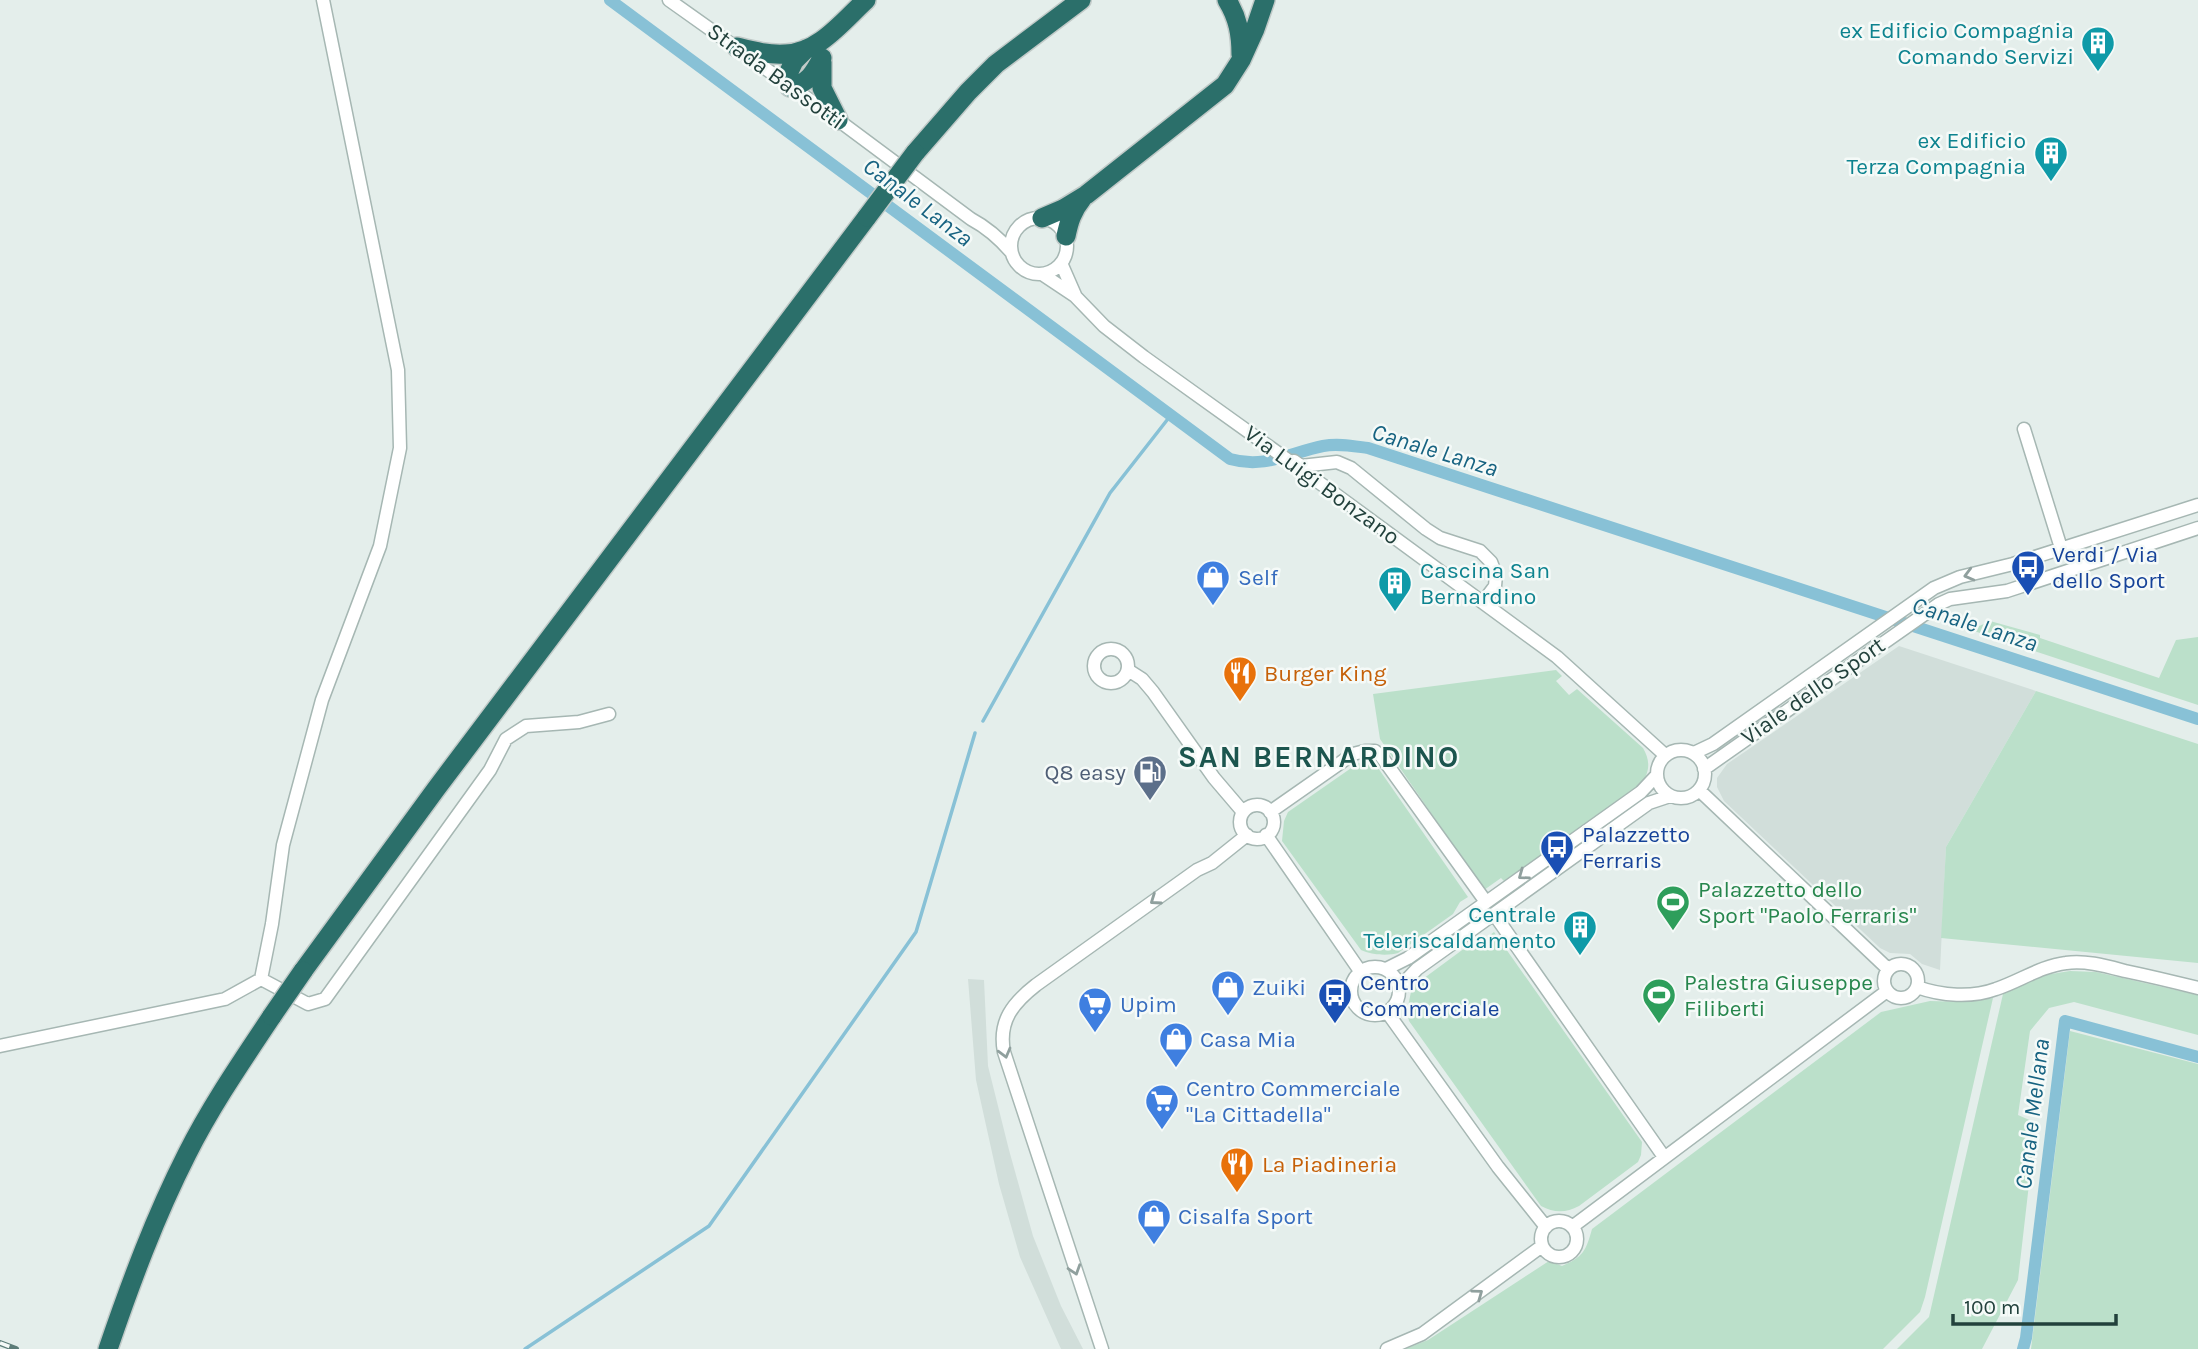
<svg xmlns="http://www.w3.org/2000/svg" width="2198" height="1349" font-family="Karla,sans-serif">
  <rect width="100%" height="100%" fill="#e4eeeb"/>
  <path fill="#d1deda" d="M1899,646L2036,691L1946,847L1940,970L1922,964L1910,954L1890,953L1880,948L1724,801L1717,787V778L1727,764Z
    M968,979L984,980L988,1066L1009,1150L1033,1236L1061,1306L1083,1349H1061L1020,1257L999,1184L976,1080Z"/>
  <path fill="#bbe0ca" d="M1990,621L2040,635V638L2159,678L2176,640L2198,637V705L1971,630Z
    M1556,670L1562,676L1556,681L1569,695L1577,689L1643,748C1652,763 1649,776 1637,788L1504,881L1501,878L1484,890L1380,739L1373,694Z
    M2036,691L2198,744V963L1941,938L1946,847Z
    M1365,761L1376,765L1468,897L1460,902L1453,914L1398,953C1388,956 1371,955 1361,950L1282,841L1284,821L1288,812L1357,764Z
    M1494,932L1642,1142L1641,1155L1638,1162L1579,1206C1566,1213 1554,1213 1541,1206L1409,1021L1407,1011L1412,987L1473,942L1484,940Z
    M2070,971L2096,972L2198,995V1035L2074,1002L2049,1008L2030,1031L2018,1115L2036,1123L2018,1280L1982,1349H1897L1929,1317L2003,994L2045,975Z
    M1993,998L1925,1297L1920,1312L1883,1349H1405L1428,1340L1549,1261L1562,1266C1583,1257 1586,1251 1592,1229L1881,1012L1930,1001L1966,1002Z
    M2070,1031L2198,1064V1349H2031Z"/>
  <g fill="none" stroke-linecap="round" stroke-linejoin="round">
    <path stroke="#88c1d6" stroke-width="3.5" d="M983,721L1110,493L1171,415
      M525,1349L709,1226L916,932L975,733"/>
    <path stroke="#88c1d6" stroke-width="12" d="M610,0L1230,459C1265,469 1289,453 1323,446C1338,443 1353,446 1368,448L2198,719
      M2023,1349L2026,1338L2065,1021L2198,1057"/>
    <g stroke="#a6b7b3" stroke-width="15">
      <path id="minor" d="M669,0L838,120L971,219C988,228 1000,239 1012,253
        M1011 246a28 28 0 1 1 56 0a28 28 0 1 1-56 0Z
        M1061,263L1075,295
        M1042,274L1075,296L1104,326L1144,357L1331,491L1557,657L1665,755
        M2024,429L2061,548
        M1294,461L1301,466L1337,462L1351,468L1426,529L1440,538L1480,551L1491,562L1496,575L1495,586L1483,602
        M1094 666a17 17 0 1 1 34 0a17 17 0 1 1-34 0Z
        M1128,670L1142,679L1153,692L1214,778L1243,812
        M1657 774a24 24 0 1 1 48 0a24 24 0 1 1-48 0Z
        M1694,753L1713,744L1934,588L1960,577L2013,564L2198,505
        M1704,769L1939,604L1950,599L2007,591L2198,528
        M1699,790L1888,969
        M1240 822a17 17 0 1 1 34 0a17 17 0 1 1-34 0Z
        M1270,812L1353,754L1365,751H1375L1381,756L1486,902
        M1266,835L1360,971
        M1494,914L1664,1157
        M1884 981a17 17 0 1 1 34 0a17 17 0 1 1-34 0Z
        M1351 991a24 24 0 1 1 48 0a24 24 0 1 1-48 0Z
        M1386,969L1408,958L1641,792L1656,776
        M261,979L308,1004L325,999L490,770L506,739L526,726L579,722L609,714
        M1917,987C1942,996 1972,998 1996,989C2020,981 2041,966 2066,963C2085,960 2106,966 2125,971C2149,976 2174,982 2198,988
        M1399,988L1417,969L1649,803L1670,796
        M1387,1012L1498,1167L1546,1227
        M0,1046L225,999L261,979L272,924L283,845L322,700L380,546L400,448L398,370L323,0
        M1541 1239a18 18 0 1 1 36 0a18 18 0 1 1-36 0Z
        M1572,1227L1887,991
        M1102,1349L1004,1052C998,1021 1013,1003 1036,985L1197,870L1212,863L1247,835
        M1387,1349L1422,1334L1542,1246"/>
    </g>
    <g stroke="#c1cac8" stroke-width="22">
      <path id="highway" d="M1227,0C1238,18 1241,34 1241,55
        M737,47C753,51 768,55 785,54C818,54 844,20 866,0
        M806,49L794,61L787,76L790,87C808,84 814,73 822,58
        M822,62V88L838,120
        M915,153L968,92L996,64L1081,0
        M1042,218L1063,209L1086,195L1225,85L1241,60L1255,29L1265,0
        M1066,236C1069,222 1072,211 1082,199
        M303,971L436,789L867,217
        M108,1349C131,1282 155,1217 187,1154C211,1106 242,1061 272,1016"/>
    </g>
    <use href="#minor" stroke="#fff" stroke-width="12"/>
    <use href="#highway" stroke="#2b6f6a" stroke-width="19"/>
    <g stroke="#5c7c78" stroke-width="6">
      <path id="rail" d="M0,1343L16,1349"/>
    </g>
    <use href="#rail" stroke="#f5faf8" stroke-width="3.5" stroke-dasharray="10" stroke-linecap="butt"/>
    <g stroke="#c1cac8" stroke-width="22" stroke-linecap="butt">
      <path id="highway-bridge" d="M867,217L915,153
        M272,1016L303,971"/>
    </g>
    <use href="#highway-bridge" stroke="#2b6f6a" stroke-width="19"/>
  </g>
  <defs><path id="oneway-chevron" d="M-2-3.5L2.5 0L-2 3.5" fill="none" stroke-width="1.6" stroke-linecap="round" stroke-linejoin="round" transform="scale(1.75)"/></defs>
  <g stroke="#90a09e">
    <use href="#oneway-chevron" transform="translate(1969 575) rotate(165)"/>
    <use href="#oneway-chevron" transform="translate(1523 875) rotate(144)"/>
    <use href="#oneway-chevron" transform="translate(1155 900) rotate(145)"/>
    <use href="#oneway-chevron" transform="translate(1005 1053) rotate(75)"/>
    <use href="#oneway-chevron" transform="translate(1075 1270) rotate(72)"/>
    <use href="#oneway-chevron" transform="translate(1478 1294) rotate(-36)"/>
  </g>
  <defs>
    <g id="building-pin" transform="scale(1.75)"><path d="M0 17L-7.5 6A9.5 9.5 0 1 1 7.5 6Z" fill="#0f9aa8" stroke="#f5faf8"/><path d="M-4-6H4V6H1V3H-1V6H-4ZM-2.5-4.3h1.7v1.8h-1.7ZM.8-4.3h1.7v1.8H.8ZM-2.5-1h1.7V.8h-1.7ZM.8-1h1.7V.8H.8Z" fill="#fff"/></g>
    <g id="bus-pin" transform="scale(1.75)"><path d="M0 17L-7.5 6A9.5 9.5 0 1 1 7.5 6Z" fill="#1a4fb4" stroke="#f5faf8"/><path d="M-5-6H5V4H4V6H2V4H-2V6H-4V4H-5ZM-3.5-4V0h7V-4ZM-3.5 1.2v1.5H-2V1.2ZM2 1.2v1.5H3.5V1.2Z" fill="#fff"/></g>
    <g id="shop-pin" transform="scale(1.75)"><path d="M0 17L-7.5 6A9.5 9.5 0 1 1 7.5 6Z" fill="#3f7fe0" stroke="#f5faf8"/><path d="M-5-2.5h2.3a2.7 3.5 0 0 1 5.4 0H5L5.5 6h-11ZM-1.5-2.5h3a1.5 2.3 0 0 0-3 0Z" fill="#fff"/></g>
    <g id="restaurant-pin" transform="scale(1.75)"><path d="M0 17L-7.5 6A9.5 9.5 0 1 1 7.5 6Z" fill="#e8710a" stroke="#f5faf8"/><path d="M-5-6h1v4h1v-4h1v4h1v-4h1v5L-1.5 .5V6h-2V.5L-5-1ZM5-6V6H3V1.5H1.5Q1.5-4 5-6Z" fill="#fff"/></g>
    <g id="fuel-pin" transform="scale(1.75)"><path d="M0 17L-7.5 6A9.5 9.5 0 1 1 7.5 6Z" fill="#5c6f8a" stroke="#f5faf8"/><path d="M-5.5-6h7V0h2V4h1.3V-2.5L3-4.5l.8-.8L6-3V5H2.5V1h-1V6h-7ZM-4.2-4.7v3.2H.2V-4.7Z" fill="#fff"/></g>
    <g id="stadium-pin" transform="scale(1.75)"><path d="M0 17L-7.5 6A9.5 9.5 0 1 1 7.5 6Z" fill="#2e9e5b" stroke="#f5faf8"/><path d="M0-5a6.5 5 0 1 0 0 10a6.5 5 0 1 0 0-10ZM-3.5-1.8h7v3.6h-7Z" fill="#fff"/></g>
    <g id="supermarket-pin" transform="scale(1.75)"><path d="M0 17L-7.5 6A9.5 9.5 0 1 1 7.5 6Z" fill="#3f7fe0" stroke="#f5faf8"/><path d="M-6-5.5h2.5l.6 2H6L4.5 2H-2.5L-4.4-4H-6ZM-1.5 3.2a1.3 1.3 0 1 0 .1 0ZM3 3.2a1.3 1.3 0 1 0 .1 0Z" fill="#fff"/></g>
  </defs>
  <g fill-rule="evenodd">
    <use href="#building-pin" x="2098" y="43"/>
    <use href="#building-pin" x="2051" y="153"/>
    <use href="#bus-pin" x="2028" y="567"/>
    <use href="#shop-pin" x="1213" y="577"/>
    <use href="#building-pin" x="1395" y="583"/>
    <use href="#restaurant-pin" x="1240" y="673"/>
    <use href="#fuel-pin" x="1150" y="772"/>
    <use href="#bus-pin" x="1557" y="847"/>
    <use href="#stadium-pin" x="1673" y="902"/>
    <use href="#building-pin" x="1580" y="927"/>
    <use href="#shop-pin" x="1228" y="987"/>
    <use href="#bus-pin" x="1335" y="995"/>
    <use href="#stadium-pin" x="1659" y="995"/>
    <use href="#supermarket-pin" x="1095" y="1004"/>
    <use href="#shop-pin" x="1176" y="1039"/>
    <use href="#supermarket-pin" x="1162" y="1101"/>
    <use href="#restaurant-pin" x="1237" y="1164"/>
    <use href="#shop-pin" x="1154" y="1216"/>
  </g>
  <g text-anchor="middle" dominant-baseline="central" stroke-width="5" stroke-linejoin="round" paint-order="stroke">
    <g font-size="23" fill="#0d838f" stroke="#f5faf8" text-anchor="end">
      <text x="2074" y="30">ex Edificio Compagnia<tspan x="2074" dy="26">Comando Servizi</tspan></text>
      <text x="2026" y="140">ex Edificio<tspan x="2026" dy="26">Terza Compagnia</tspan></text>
      <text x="1420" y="570" text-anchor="start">Cascina San<tspan x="1420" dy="26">Bernardino</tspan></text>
      <text x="1556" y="914">Centrale<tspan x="1556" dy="26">Teleriscaldamento</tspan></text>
    </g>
    <g font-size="23" fill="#22413c" stroke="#f5faf8">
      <text transform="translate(776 76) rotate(36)">Strada Bassotti</text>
      <text transform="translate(1322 485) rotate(36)">Via Luigi Bonzano</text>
      <text transform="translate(1813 691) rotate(-35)">Viale dello Sport</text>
    </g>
    <g font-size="23" fill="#164399" stroke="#f5faf8" text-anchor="start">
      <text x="2052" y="554">Verdi / Via<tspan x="2052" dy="26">dello Sport</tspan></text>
      <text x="1582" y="834">Palazzetto<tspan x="1582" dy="26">Ferraris</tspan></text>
      <text x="1360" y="982">Centro<tspan x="1360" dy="26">Commerciale</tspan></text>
    </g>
    <g font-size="23" fill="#366cbe" stroke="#f5faf8" text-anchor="start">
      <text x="1238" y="577">Self</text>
      <text x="1252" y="987">Zuiki</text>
      <text x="1120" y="1004">Upim</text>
      <text x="1200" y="1039">Casa Mia</text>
      <text x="1186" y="1088">Centro Commerciale<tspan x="1186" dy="26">"La Cittadella"</tspan></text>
      <text x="1178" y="1216">Cisalfa Sport</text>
    </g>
    <g font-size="23" fill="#c56008" stroke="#f5faf8" text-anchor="start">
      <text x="1264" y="673">Burger King</text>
      <text x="1262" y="1164">La Piadineria</text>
    </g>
    <g font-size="23" fill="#4e5e75" stroke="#f5faf8" text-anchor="end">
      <text x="1126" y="772">Q8 easy</text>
    </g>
    <g font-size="23" fill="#27864d" stroke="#f5faf8" text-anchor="start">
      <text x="1698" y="889">Palazzetto dello<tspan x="1698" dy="26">Sport "Paolo Ferraris"</tspan></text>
      <text x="1684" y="982">Palestra Giuseppe<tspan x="1684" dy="26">Filiberti</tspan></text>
    </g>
    <g font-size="24" font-style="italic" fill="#176381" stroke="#f5faf8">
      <text transform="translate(918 202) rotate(37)">Canale Lanza</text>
      <text transform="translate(1435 450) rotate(17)">Canale Lanza</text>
      <text transform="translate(1975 624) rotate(18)">Canale Lanza</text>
      <text transform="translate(2032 1114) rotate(-83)">Canale Mellana</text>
    </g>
    <g font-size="30" font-weight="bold" letter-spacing="2" fill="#1c554e" stroke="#f5faf8">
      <text x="1319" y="757">SAN BERNARDINO</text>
    </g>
  </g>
  <path d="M1953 1314v10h163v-10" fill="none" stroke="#22413c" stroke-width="3.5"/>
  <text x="1964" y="1314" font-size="21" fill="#22413c" stroke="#f5faf8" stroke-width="5" paint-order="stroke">100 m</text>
</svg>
